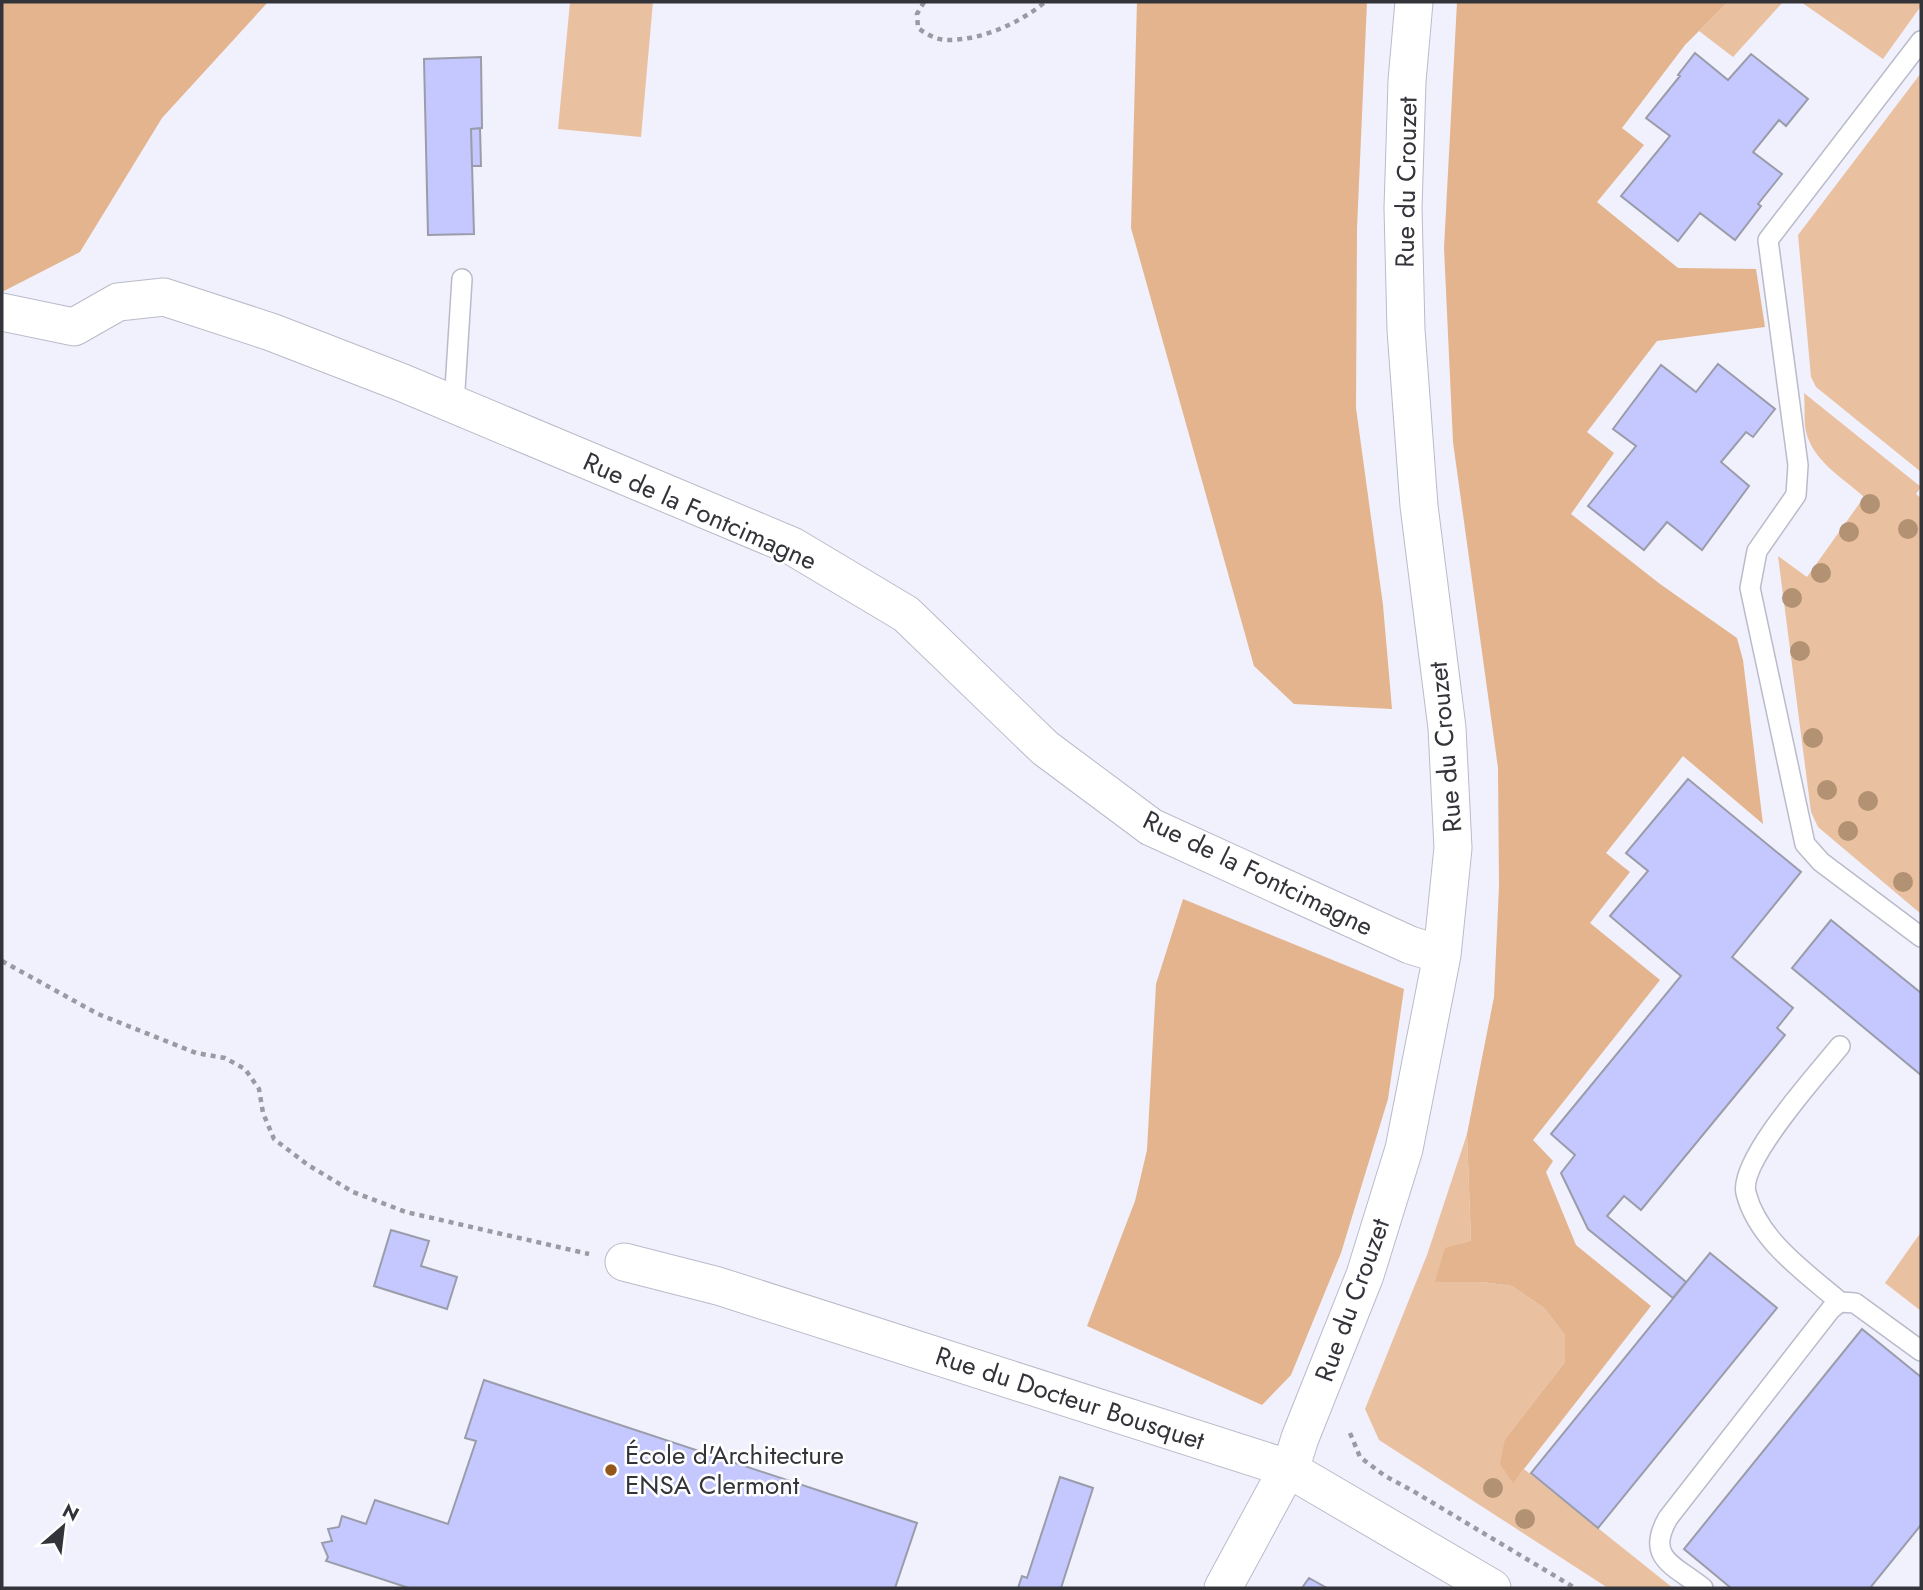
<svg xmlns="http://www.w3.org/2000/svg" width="1923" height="1590" font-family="Jost,sans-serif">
  <rect width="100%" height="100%" fill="#f0f1fd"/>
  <path fill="#eac1a0" d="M570,2H653L641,137L558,129Z
    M1728,2H1783L1733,57L1699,31Z
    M1801,2H1921V6L1883,59Z
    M1921,73V472L1816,387L1811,377L1798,235Z
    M1804,393L1921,487L1916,494L1921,498V914L1818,827L1811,812L1778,556L1807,577L1864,497C1842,477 1809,459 1805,426C1804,415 1805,404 1804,393Z
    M1467,1134L1471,1242L1482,1282L1512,1286L1544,1308L1565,1335V1362L1505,1439L1513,1482L1524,1469L1673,1588H1608L1379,1440L1365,1409L1427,1255Z
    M1921,1232V1311L1885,1283Z"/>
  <path fill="#e3b48d" d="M2,2H268L162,118L80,252L2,292Z
    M1137,2H1367L1357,228L1356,408L1383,605L1392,709L1294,704L1254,666L1131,228Z
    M1457,2H1728L1685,45L1622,128L1644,145L1597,202L1678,268L1756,269L1765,327L1657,341L1587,432L1614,453L1571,514L1660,584L1737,638L1743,660L1763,824L1683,756L1606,853L1630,872L1590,923L1660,980L1533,1140L1553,1161L1546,1172L1576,1245L1651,1306L1513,1483L1500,1464L1505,1439L1565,1362V1335L1544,1308L1512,1286L1482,1282H1435L1445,1248L1471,1241L1467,1134L1494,997L1499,886L1498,768L1453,442L1444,248Z
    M1183,899L1404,989L1388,1099L1341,1253L1291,1375L1262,1405L1087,1326L1135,1201L1147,1150L1156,984Z"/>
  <path fill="#c5c8ff" stroke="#9b9caa" stroke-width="2" d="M1695,53L1728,80L1751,54L1808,99L1786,126L1779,120L1753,152L1782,174L1758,204L1761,206L1735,240L1700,213L1678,241L1621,196L1670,136L1646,118L1680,76L1678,75Z
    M481,57L482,128L471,129L474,234L428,235L424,59Z
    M480,128L481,166H472L471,129Z
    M1718,364L1775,409L1753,437L1746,432L1721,462L1749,486L1702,550L1667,522L1644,550L1588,506L1636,446L1613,429L1661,365L1696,392Z
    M1688,779L1801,872L1732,957L1793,1008L1777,1028L1785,1035L1641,1210L1624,1196L1607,1216L1686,1282L1673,1298L1588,1229L1561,1173L1575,1155L1551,1134L1681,976L1610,916L1648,871L1626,853Z
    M1831,920L1921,993V1075L1792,968Z
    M391,1230L429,1241L421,1266L457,1277L447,1309L374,1286Z
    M1710,1253L1777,1308L1598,1528L1531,1473Z
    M1862,1329L1921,1377V1525L1870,1588H1731L1684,1549Z
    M484,1380L917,1523L895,1588H409L326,1561L328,1557L322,1543L332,1541L328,1529L339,1527L342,1516L366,1524L375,1500L448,1524L476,1441L465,1438Z
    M1060,1477L1093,1488L1061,1588H1018L1022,1576L1027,1578Z
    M1309,1578L1327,1588H1302Z"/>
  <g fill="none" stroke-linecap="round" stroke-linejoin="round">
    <g stroke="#babbc9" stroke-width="22">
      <path id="service" d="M1921,41L1768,240L1798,465L1796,495L1757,551L1750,588L1805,844L1821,862L1921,937
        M454,405L462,279
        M1840,1302C1805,1272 1758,1240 1746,1193C1738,1161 1819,1072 1840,1046
        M1703,1588C1674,1565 1645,1558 1668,1518L1831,1309L1840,1302L1855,1303L1921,1351"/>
    </g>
    <g stroke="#babbc9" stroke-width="39">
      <path id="minor" d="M2,312L74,327L118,302L164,297L271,332L403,383L792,546L906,614L1045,748L1151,827L1410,945L1442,955
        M624,1262L718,1286L1287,1468L1492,1588
        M1223,1588L1294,1457L1300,1438L1365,1275L1404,1149L1442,955L1453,848L1447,728L1419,506L1406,330L1403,208L1407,81L1414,2"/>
    </g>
    <path stroke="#999aa3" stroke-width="4.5" stroke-dasharray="5 5" stroke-linecap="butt" d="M924,2L917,14L918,28C926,34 937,40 948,40C982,40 1020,23 1045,2
      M2,961L98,1014L196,1053L225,1058L245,1069L259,1089L263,1113L274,1139L308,1165L353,1192L406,1212L589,1254
      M1350,1433L1360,1457L1385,1476L1413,1491L1575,1588"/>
    <use href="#service" stroke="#fff" stroke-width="19"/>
    <use href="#minor" stroke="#fff" stroke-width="37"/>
  </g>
  <g fill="#b29272">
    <circle cx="1870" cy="504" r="10"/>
    <circle cx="1908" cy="529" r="10"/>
    <circle cx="1849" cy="532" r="10"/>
    <circle cx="1821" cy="573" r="10"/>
    <circle cx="1792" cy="598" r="10"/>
    <circle cx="1800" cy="651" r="10"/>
    <circle cx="1813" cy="738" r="10"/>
    <circle cx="1827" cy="790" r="10"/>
    <circle cx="1868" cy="801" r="10"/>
    <circle cx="1848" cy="831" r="10"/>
    <circle cx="1903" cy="882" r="10"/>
    <circle cx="1493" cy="1488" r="10"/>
    <circle cx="1525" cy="1519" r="10"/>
  </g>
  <circle fill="#935719" stroke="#fff" stroke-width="2.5" cx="611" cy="1470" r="7"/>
  <g text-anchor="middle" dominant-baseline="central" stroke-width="5" stroke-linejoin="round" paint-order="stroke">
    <g font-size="26" fill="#33343a" stroke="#fff">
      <text transform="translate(1406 182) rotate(-89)">Rue du Crouzet</text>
      <text transform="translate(700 511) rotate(24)">Rue de la Fontcimagne</text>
      <text transform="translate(1445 747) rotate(-95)">Rue du Crouzet</text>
      <text transform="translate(1258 873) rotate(26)">Rue de la Fontcimagne</text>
      <text transform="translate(1352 1300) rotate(-70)">Rue du Crouzet</text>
      <text transform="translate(1070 1398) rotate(18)">Rue du Docteur Bousquet</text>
    </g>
    <g font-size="26" fill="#33343a" stroke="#fff" text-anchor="start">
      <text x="625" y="1455">École d'Architecture<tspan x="625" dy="30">ENSA Clermont</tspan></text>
    </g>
  </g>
  <rect width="1923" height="1590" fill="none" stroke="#33343a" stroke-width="7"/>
  <g transform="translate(63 1527) rotate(28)" stroke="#ffffff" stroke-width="5" paint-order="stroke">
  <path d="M0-5L12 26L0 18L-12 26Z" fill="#33343a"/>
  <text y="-10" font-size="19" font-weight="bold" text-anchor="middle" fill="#33343a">N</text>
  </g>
</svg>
